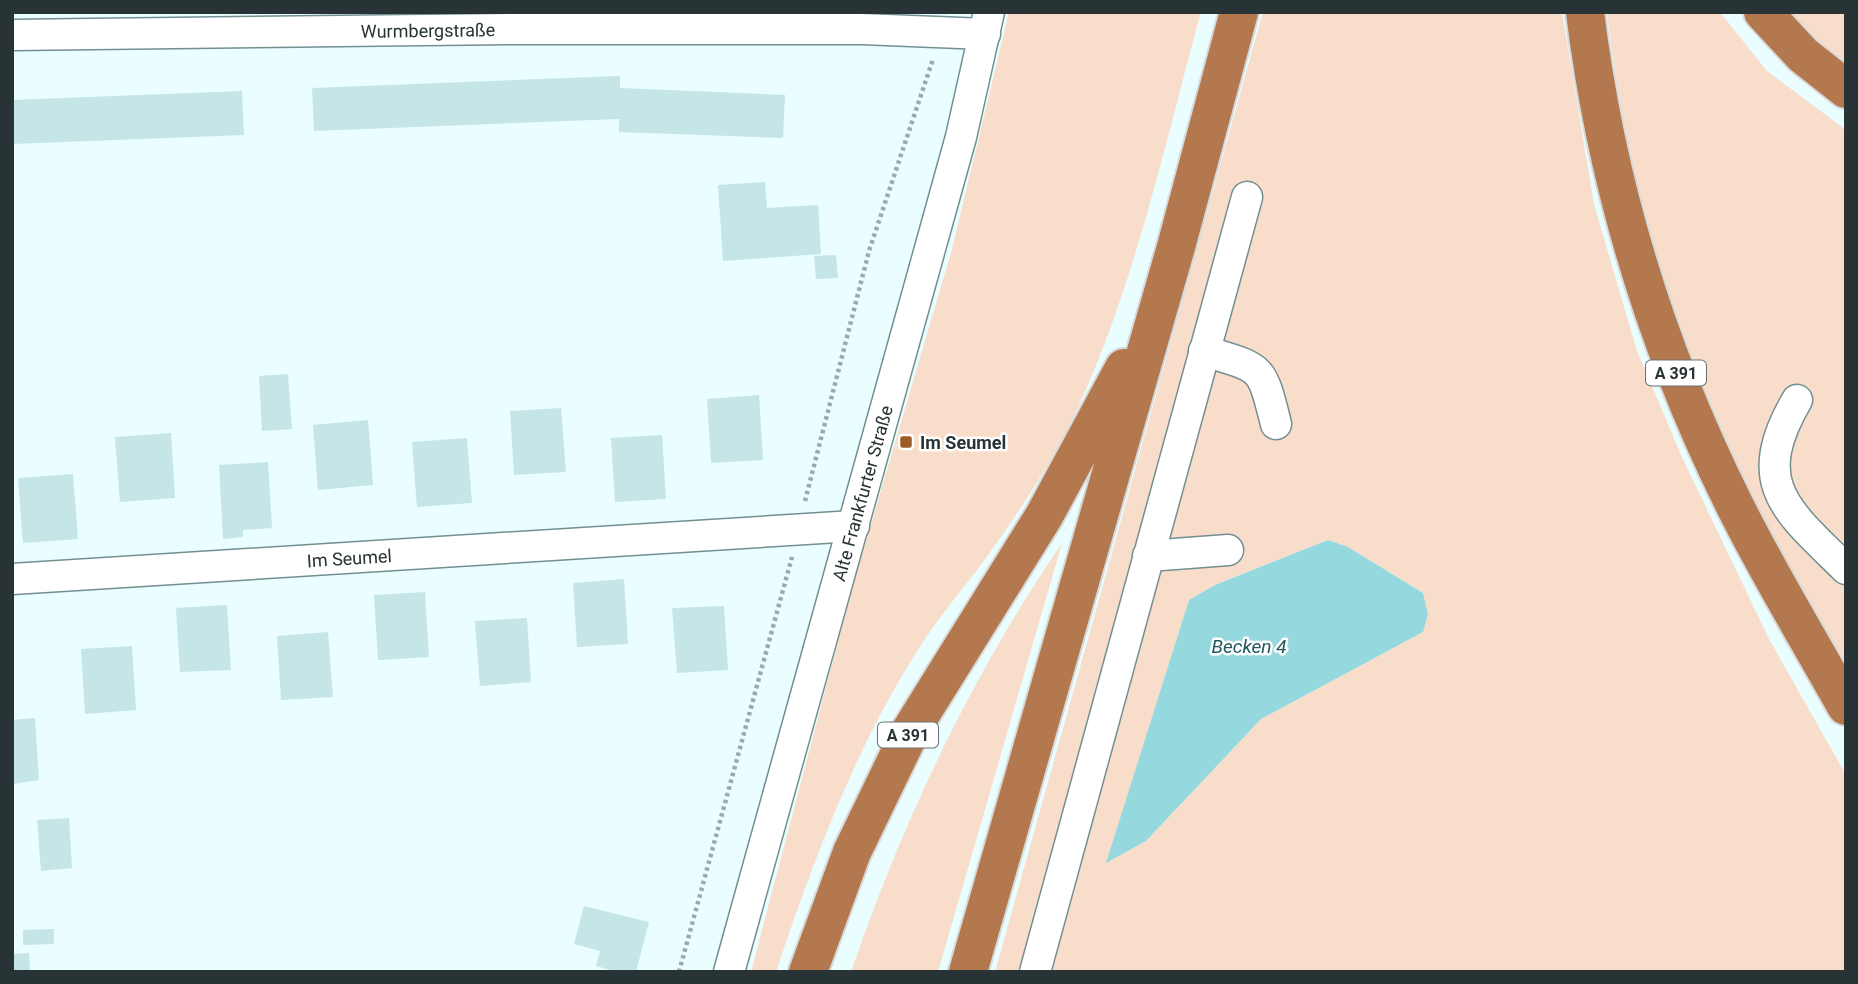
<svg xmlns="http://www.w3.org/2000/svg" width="1858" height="984" font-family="Roboto,sans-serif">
  <rect width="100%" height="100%" fill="#eafdff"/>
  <path fill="#f9ddcb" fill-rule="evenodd" d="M1009,12H1201C1165,143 1136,279 1080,403C1055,458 1019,513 983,562C963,589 941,614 923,642C857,743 814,858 776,972H751L851,592L952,249Z
    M1263,12H1562L1594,204L1636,348L1681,455L1769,639L1846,775V972H995ZM1328,540L1348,547L1423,593V632L1261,719L1146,841L1107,862L1189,600L1215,585Z
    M1607,12H1720L1767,71L1846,130V668C1819,620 1790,574 1764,525C1680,366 1628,191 1607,12Z
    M1781,12H1846V73Z
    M1062,543L938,972H851C903,820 972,675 1062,543Z"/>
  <path fill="#95d9de" d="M1328,540L1348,547L1423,593L1428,614L1423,632L1261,719L1146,841L1106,863L1189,600L1215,585Z"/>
  <path fill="#c5e5e7" d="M620,76V88L785,95L783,138L619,132V119L314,131L312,88Z
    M242,91L244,135L12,144V100Z
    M765,182L767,208L818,205L821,254L723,261L718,185Z
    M836,255L838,278L816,279L814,256Z
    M288,374L292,429L262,431L259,376Z
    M759,395L763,460L711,463L707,399Z
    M561,408L566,472L514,475L510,411Z
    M368,420L373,485L318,490L313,425Z
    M171,433L175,498L120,502L115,437Z
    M662,435L666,499L615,502L611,438Z
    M467,438L472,503L417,507L412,442Z
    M268,462L272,528L243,530V537L223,539L219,465Z
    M73,474L78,539L23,543L18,478Z
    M624,579L628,644L577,647L573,583Z
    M425,592L429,657L378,660L374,595Z
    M227,605L231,670L180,672L176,608Z
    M724,606L728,670L677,673L672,608Z
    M527,618L531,682L480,686L475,621Z
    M328,632L333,697L281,700L277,636Z
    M132,646L136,710L85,714L81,649Z
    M35,718L39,780L12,784V720Z
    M69,818L72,868L41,871L37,820Z
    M584,906L649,922L636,972H618L596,966L600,951L574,944Z
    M54,929V944L23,945V930Z
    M29,953L30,972H12V954Z"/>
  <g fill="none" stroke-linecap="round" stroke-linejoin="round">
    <g stroke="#728f91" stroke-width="33">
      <g id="minor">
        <path id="s1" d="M12,35L515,29H862L985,34"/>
        <path d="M1204,351C1263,369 1261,364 1276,424"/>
        <path d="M1797,400C1748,484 1786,510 1846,569"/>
        <path d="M1148,556L1228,550"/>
        <path id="s2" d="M12,579L854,526"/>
        <path id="s3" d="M729,972L961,137L989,12"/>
        <path d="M1035,972L1247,197"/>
      </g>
    </g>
    <g stroke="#d8dada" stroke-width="42">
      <path id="highway" d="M1585,12C1606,183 1656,347 1733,502C1767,571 1808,638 1846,706
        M1763,12L1803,55L1846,89
        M808,972L852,852L911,730L1044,516L1124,368
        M968,972L1176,247L1239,12"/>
    </g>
    <path stroke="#9aaaab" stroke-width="4.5" stroke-dasharray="3.5 3.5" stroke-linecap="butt" d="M805,501L869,251L933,59
      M679,972L792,557"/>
    <use href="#minor" stroke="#fff" stroke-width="30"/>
    <use href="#highway" stroke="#b4784e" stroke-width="38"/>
  </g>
  <rect fill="#9d5b28" stroke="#fff" stroke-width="2.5" x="899" y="435" width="14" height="14" rx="3.5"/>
  <g text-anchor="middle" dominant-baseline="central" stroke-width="5" stroke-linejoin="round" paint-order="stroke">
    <g fill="#fff" stroke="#687071" stroke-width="2">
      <rect x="1646" y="360.5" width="60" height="25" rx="5"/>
      <rect x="878" y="722.5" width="60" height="25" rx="5"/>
    </g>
    <g font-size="16" font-weight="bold" fill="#273334">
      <text x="1676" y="373">A 391</text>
      <text x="908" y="735">A 391</text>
    </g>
    <g font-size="18" fill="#273334" stroke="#fff">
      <text stroke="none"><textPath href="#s1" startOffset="416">Wurmbergstraße</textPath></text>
      <text stroke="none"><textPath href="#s3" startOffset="497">Alte Frankfurter Straße</textPath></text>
      <text stroke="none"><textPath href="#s2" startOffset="338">Im Seumel</textPath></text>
    </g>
    <g font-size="18" font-weight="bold" fill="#273334" stroke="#fff" text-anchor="start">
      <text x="920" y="442">Im Seumel</text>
    </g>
    <g font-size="19" font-style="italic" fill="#20595d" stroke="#fff">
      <text x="1249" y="646">Becken 4</text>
    </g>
  </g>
  <rect width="1858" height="984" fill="none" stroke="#273334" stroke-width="28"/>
</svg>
